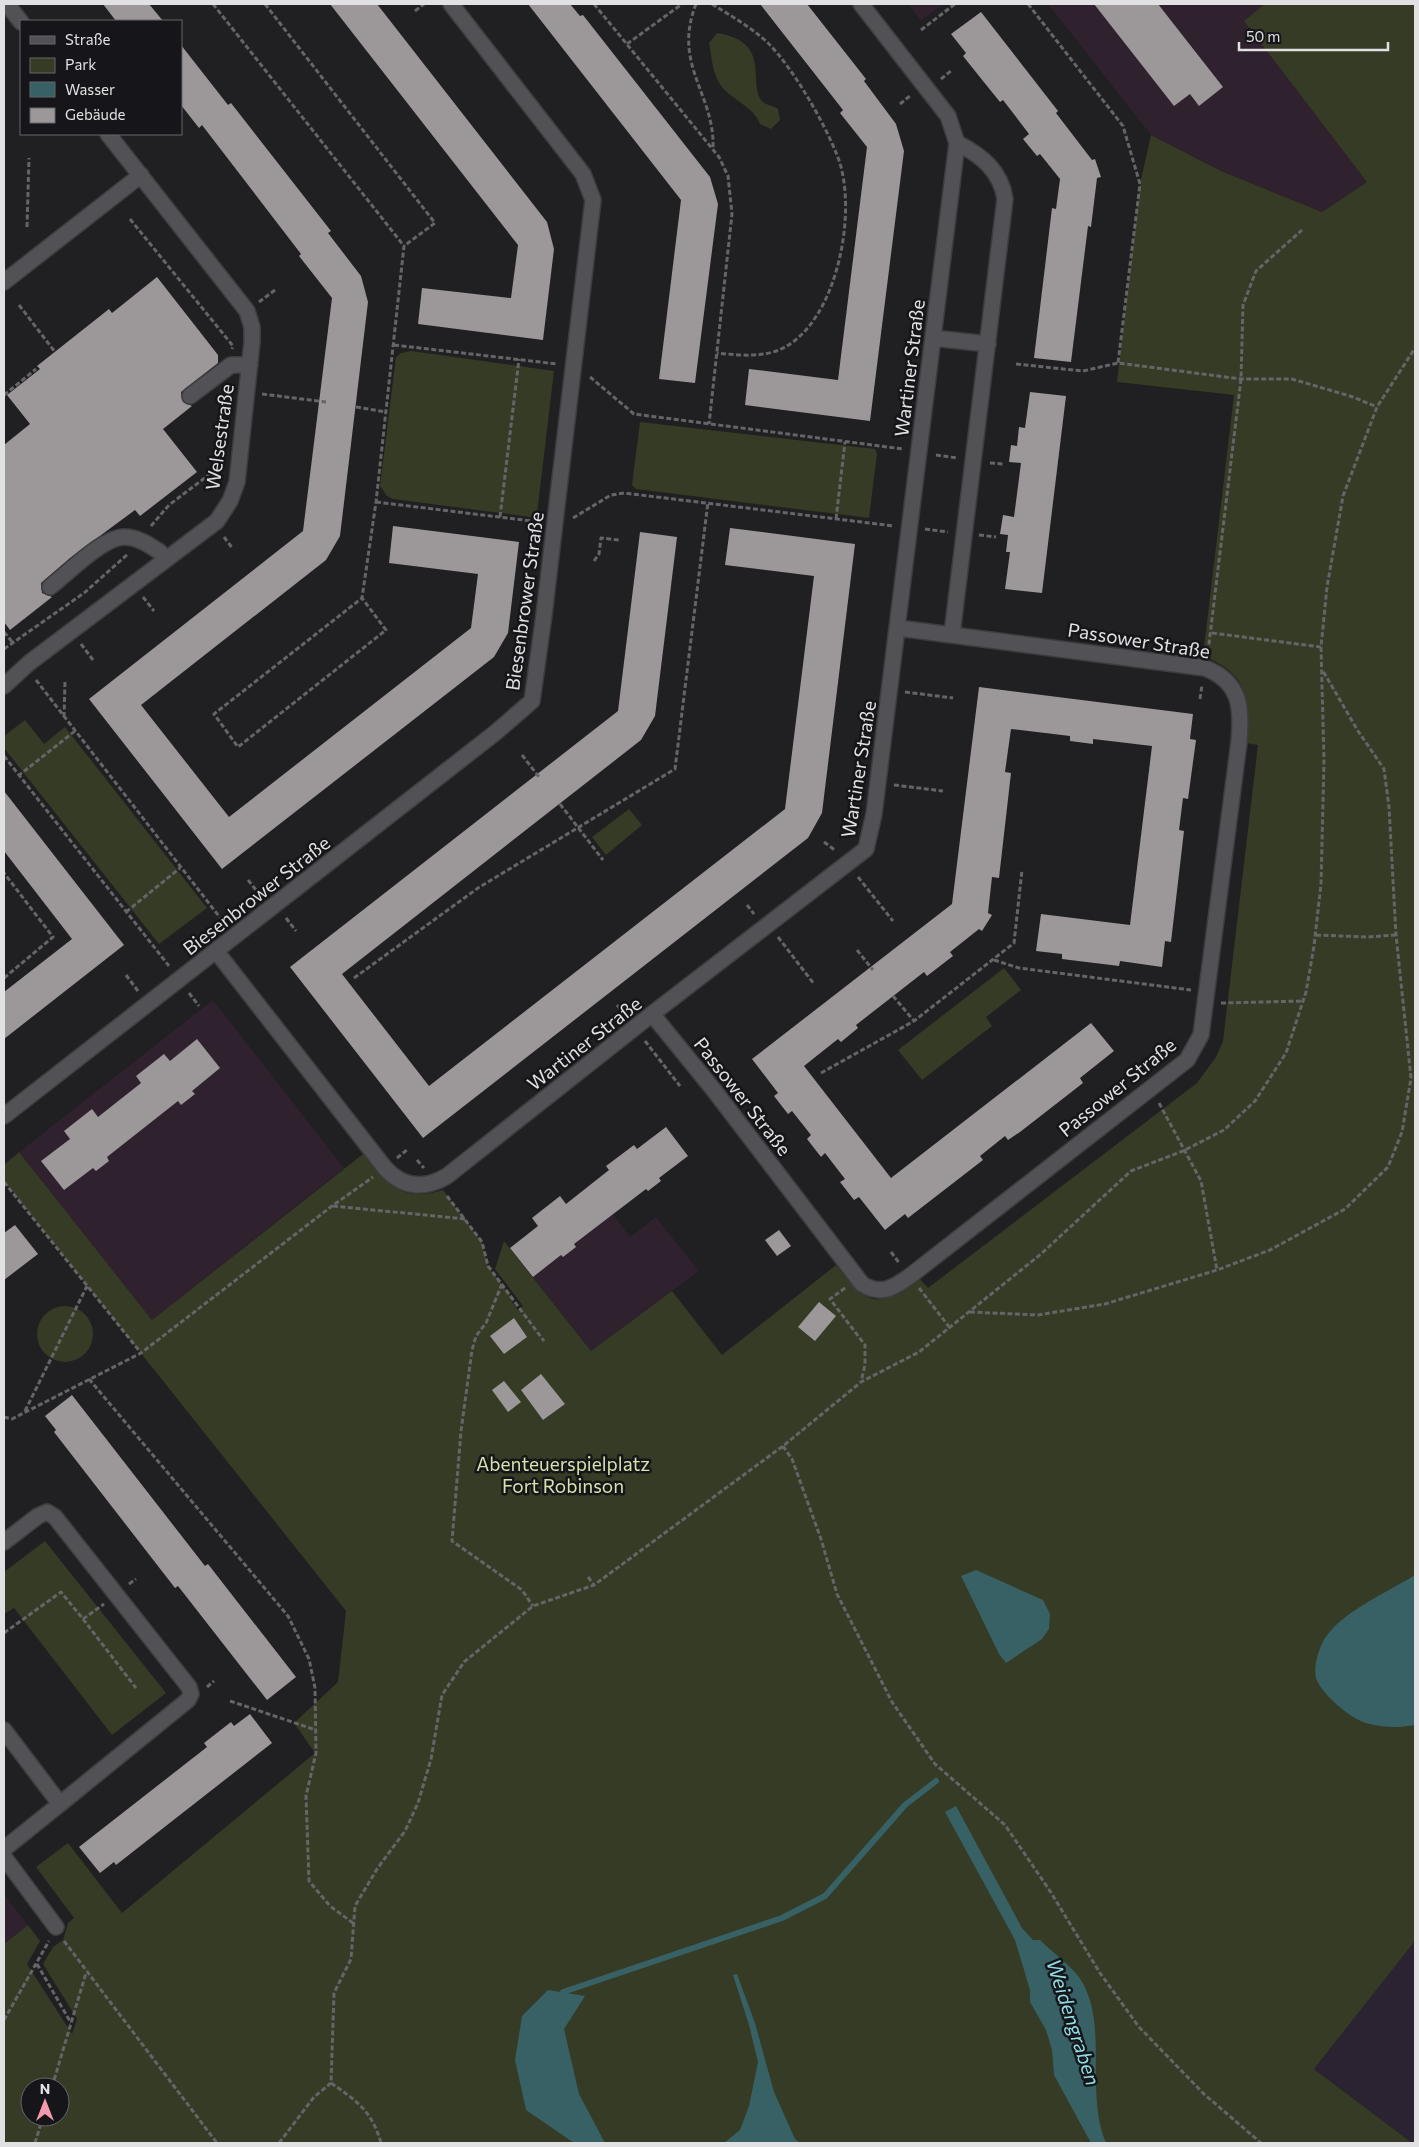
<svg xmlns="http://www.w3.org/2000/svg" width="1419" height="2147" font-family="Commissioner,sans-serif">
  <rect width="100%" height="100%" fill="#201f22"/>
  <path fill="#2b2232" d="M1415,1941V2143H1412L1314,2069Z"/>
  <path fill="#2f212e" d="M908,4H943L921,21Z
    M1048,4H1406L1368,181L1322,212L1221,171L1151,135Z
    M213,1000L344,1168L152,1320L19,1152Z
    M591,1185L630,1237L656,1217L699,1271L591,1351L510,1248Z
    M4,1894L28,1925L4,1944Z"/>
  <path fill="#353b24" fill-rule="evenodd" d="M1265,4H1415V1941L1314,2069L1412,2143H4V1944L28,1925L40,1941L27,1964L72,2034L77,2019L43,1964L53,1947L63,1940L68,1923L74,1918L36,1867L68,1843L122,1913L315,1753L294,1723L338,1682L346,1611L4,1181V1165L19,1152L152,1320L363,1154C386,1184 402,1203 443,1190L482,1242L488,1266L514,1300L512,1302L518,1310L523,1306L495,1269L504,1241L591,1351L672,1291L722,1355L836,1265C868,1307 878,1309 920,1279L928,1288L1197,1083L1216,1057L1223,1041L1258,745L1246,743C1251,700 1248,673 1203,656L1234,395L1117,382L1140,184L1151,135L1221,171L1322,212L1367,182L1244,21ZM30,2087H60V2117H30Z
    M717,33C775,42 745,86 764,103C767,105 774,106 778,109L780,120L771,129L760,124C754,107 734,101 722,87C712,74 712,58 709,43Z
    M411,351L554,371L537,514L531,517L393,499L387,496L380,486L396,357L401,353Z
    M640,422L875,449L877,454L869,518L636,489L632,485Z
    M25,720L44,744L65,727L207,908L159,944L4,748V736Z
    M629,809L642,825L606,855L592,837Z
    M1004,968L1021,990L986,1017L992,1026L922,1080L898,1050Z
    M37 1334a28 28 0 1 1 56 0a28 28 0 1 1-56 0Z
    M45,1541L166,1693L112,1735L14,1608L4,1614V1572Z"/>
  <path fill="#376165" d="M976,1570L1043,1600L1050,1614L1049,1629L1042,1639L1006,1663L999,1654L961,1576Z
    M1415,1575V1725C1398,1728 1383,1728 1366,1723C1351,1719 1321,1694 1316,1678C1313,1666 1319,1648 1325,1638C1343,1611 1388,1592 1415,1575Z
    M956,1806L1022,1928L1033,1940H1040C1052,1952 1069,1964 1079,1977C1110,2022 1084,2090 1106,2143H1091L1054,2075L1052,2050L1046,2030L1030,2002V1990L1015,1940L945,1812Z
    M737,1974L755,2023L774,2092L795,2139L800,2143H724L740,2130L749,2106L758,2062L749,2025L733,1975Z
    M548,1990L585,1996L564,2029L579,2094L605,2143H574L526,2110L515,2060L522,2016Z"/>
  <g fill="none" stroke-linecap="round" stroke-linejoin="round">
    <path stroke="#376165" stroke-width="6" d="M563,1992L782,1918L825,1896L905,1805L936,1781"/>
  </g>
  <path fill="#9c9799" d="M103,4H149L163,21H116Z
    M330,4H377L547,222L554,249L543,340L418,324L422,288L511,298L518,245Z
    M528,4H570L580,16L583,15L710,177L718,204L695,383L659,379L681,200Z
    M760,4H807L866,79L864,81L896,124L904,151L870,421L745,405L749,369L838,380L867,147L840,113L843,110Z
    M1094,4H1158L1223,87L1199,106L1190,94L1174,106Z
    M981,12L1058,111L1056,113L1092,160L1095,159L1101,177L1097,178L1091,227L1088,226L1071,362L1034,358L1052,208L1056,209L1060,179L1040,154L1037,156L1023,139L1029,134L1003,100L1000,102L983,81L963,56L966,53L951,34Z
    M181,45L228,105L231,103L331,231L328,233L361,276L368,302L340,536L326,560L141,705L229,817L471,628L478,574L389,563L393,526L519,542L508,633L494,657L222,869L89,699L303,531L332,298L299,256L301,254L202,125L199,128L181,105Z
    M157,277L218,355V363L181,392L183,402L192,406L163,429L197,472L140,516L135,510L70,558L41,583L42,593L52,597L10,630L4,622V445L30,424L7,395L40,369L37,366L109,309L112,313Z
    M1030,392L1066,396L1042,593L1005,589L1010,552H1006L1008,535L1000,534L1003,515L1014,517L1021,463L1009,462L1011,445L1017,446L1019,427L1025,428Z
    M730,528L855,544L822,813L808,838L423,1138L290,967L618,711L640,532L677,537L655,716L641,740L342,974L429,1086L785,809L814,576L725,565Z
    M979,687L1193,714L1190,739L1196,740L1188,799L1183,798L1179,830L1184,831L1171,942L1165,941L1162,967L1120,961L1119,966L1062,959V954L1036,951L1041,914L1130,925L1152,746L1093,739V744L1070,741V736L1011,729L1005,772L1011,773L999,878L992,877L988,913L992,915L982,931L979,929L950,952L953,956L927,976L924,972L856,1025L858,1028L841,1042L838,1039L804,1066L891,1178L1091,1023L1114,1051L1080,1078L1083,1083L1020,1132L1008,1140L1005,1136L980,1156L983,1160L908,1218L905,1214L885,1230L859,1197L854,1200L840,1182L845,1179L825,1153L821,1157L807,1139L811,1135L792,1111L788,1114L774,1096L778,1093L752,1059L952,904Z
    M4,791L124,945L4,1039V992L72,939L4,851Z
    M197,1039L220,1068L192,1091L195,1094L181,1105L178,1101L107,1157L109,1161L96,1171L93,1168L64,1190L41,1161L70,1139L64,1131L92,1109L98,1117L141,1083L136,1076L164,1054L170,1061Z
    M666,1127L688,1156L659,1178L661,1181L648,1191L646,1189L574,1244L576,1247L563,1257L561,1255L533,1277L510,1248L538,1226L532,1218L560,1196L566,1204L609,1170L606,1166L634,1145L637,1149Z
    M15,1225L38,1254L4,1280V1233Z
    M779,1230L791,1246L777,1256L765,1240Z
    M819,1302L836,1316L815,1341L798,1327Z
    M514,1318L527,1337L504,1354L490,1336Z
    M541,1374L565,1404L543,1420L521,1390Z
    M504,1381L521,1402L508,1412L492,1390Z
    M72,1395L205,1566L208,1564L296,1677L267,1700L178,1586L175,1588L54,1432L56,1430L45,1416Z
    M250,1714L272,1743L116,1865L114,1862L100,1873L79,1847L207,1747L204,1743L231,1722L234,1726Z"/>
  <g fill="none" stroke-linecap="round" stroke-linejoin="round">
    <g stroke="#3d3d40" stroke-width="18">
      <path id="minor" d="M7,4L21,22
        M4,282L141,175
        M933,338L988,344
        M190,396L231,365H250
        M50,587C68,573 103,537 124,537C138,537 149,545 160,552
        M952,634L1005,199C1001,171 981,155 957,143
        M4,686L29,663L217,521L230,501L237,482L252,342V327L247,311L108,134
        M216,951L385,1168C403,1188 424,1190 447,1176L652,1014L866,849L874,814L957,143L948,116L861,4
        M652,1014L713,1089L862,1284C881,1296 893,1288 910,1276L1187,1060L1201,1035L1239,742C1242,708 1241,682 1205,668L898,628
        M4,1116L495,733L532,701L544,615L593,200L583,174L451,4
        M4,1542L38,1516L47,1512L55,1517L189,1687L191,1694L188,1700L60,1804
        M4,1730L60,1804L4,1849
        M4,1857L56,1927"/>
    </g>
    <path stroke="#656467" stroke-width="3" stroke-dasharray="5 2.5" stroke-linecap="butt" d="M213,4L404,246L376,502L362,598L214,714L238,747L386,630L362,598
      M265,4L435,223L404,246
      M594,4L719,157L728,176L732,214L709,424
      M696,4C672,65 715,94 713,148
      M712,4C731,16 751,27 768,43C793,68 824,122 837,155C859,208 838,323 781,349C762,358 737,355 717,353
      M1028,4L1123,126L1140,184L1118,363
      M415,11L424,4
      M921,30L955,4
      M627,44L682,4
      M941,79L952,70
      M900,104L911,95
      M130,219L233,346L232,349
      M27,227L29,158
      M259,302L275,290
      M19,305L55,352
      M394,345L557,364
      M1016,364L1083,371L1118,363L1241,379H1292L1353,397L1377,407
      M590,377L634,414L903,449
      M262,394L326,402
      M4,395L36,369
      M356,407L386,412
      M936,455L957,458
      M990,463L1004,464
      M376,502L540,522
      M500,517L519,359
      M573,518L611,495L624,493L894,526
      M836,519L845,442
      M151,526L169,505L218,468L220,464
      M925,529L948,532
      M979,535L996,537
      M224,537L233,549
      M594,561L599,554L601,538L619,540
      M143,597L154,611
      M4,632L13,643
      M1212,633L1321,647
      M81,644L93,660
      M4,649L84,593L128,554
      M1208,652L1241,379L1243,305L1256,271L1302,230
      M36,680L225,924
      M905,692L953,698
      M1200,699L1202,685
      M64,717L65,681
      M522,755L539,777
      M4,756L169,966
      M18,776L75,731
      M894,785L943,791
      M560,804L603,860
      M824,842L836,851
      M858,877L893,921
      M248,880L260,895
      M747,905L754,914
      M126,912L180,868
      M286,918L296,931
      M1316,935L1367,937L1396,935
      M778,937L814,984
      M857,950L873,970
      M994,960L1019,968L1191,990
      M126,975L138,991
      M4,978L53,937L4,873
      M354,978L478,888L675,769L708,502
      M189,993L199,1006
      M893,996L914,1021
      M1221,1003L1303,1001
      M617,1005L624,1014
      M645,1041L680,1086
      M821,1073L914,1021L1014,943L1022,870
      M1159,1103L1201,1181L1217,1270
      M397,1158L408,1149
      M417,1160L424,1168
      M4,1182L141,1353
      M447,1196L482,1242L488,1266L544,1341
      M333,1206L465,1219
      M891,1252L900,1264
      M502,1284L486,1323L476,1336L472,1350L461,1431L452,1541L522,1590L533,1606
      M845,1288L830,1299L865,1345V1365L861,1382
      M919,1288L950,1328
      M970,1312L1038,1315L1105,1304L1217,1270L1270,1250L1345,1209L1388,1167L1402,1132L1411,1078L1396,935L1389,807L1384,769L1358,731L1323,671
      M89,1379L288,1616L309,1659L315,1688L316,1753L306,1796L309,1881L330,1906L353,1923
      M25,1411L87,1286
      M4,1417L12,1419L141,1353L332,1206L373,1177
      M783,1446L792,1459L821,1539L837,1594L892,1702L935,1764L1005,1825L1050,1891L1100,1973L1139,2027L1204,2094L1261,2143
      M588,1577L594,1585
      M129,1584L136,1579
      M83,1619L136,1688
      M4,1633L61,1592L83,1619L104,1604
      M207,1687L214,1681
      M230,1701L316,1730
      M64,1941L217,2143
      M37,1964L71,2023
      M4,2020L49,1941
      M331,2083C357,2101 372,2111 381,2143
      M52,2087L86,1973
      M35,2143L43,2117
      M279,2143L314,2097L331,2083L334,1993L351,1959L355,1906L377,1869L405,1831L418,1803L431,1759L442,1695L464,1662L533,1606L594,1585L783,1446L861,1382L919,1352L1041,1254L1131,1171L1183,1151L1224,1130L1255,1101L1286,1053L1306,992L1314,946L1321,884L1324,760L1321,647L1327,587L1343,496L1377,407L1415,348"/>
    <use href="#minor" stroke="#525155" stroke-width="15"/>
  </g>
  <g text-anchor="middle" dominant-baseline="central" stroke-width="5" stroke-linejoin="round" paint-order="stroke">
    <g font-size="19" fill="#e1e0e3" stroke="#161519">
      <text transform="translate(909 368) rotate(-83)">Wartiner Straße</text>
      <text transform="translate(219 437) rotate(-82)">Welsestraße</text>
      <text transform="translate(524 601) rotate(-82)">Biesenbrower Straße</text>
      <text transform="translate(1139 640) rotate(9)">Passower Straße</text>
      <text transform="translate(858 769) rotate(-81)">Wartiner Straße</text>
      <text transform="translate(256 895) rotate(-38)">Biesenbrower Straße</text>
      <text transform="translate(584 1043) rotate(-38)">Wartiner Straße</text>
      <text transform="translate(1117 1087) rotate(-39)">Passower Straße</text>
      <text transform="translate(743 1096) rotate(52)">Passower Straße</text>
    </g>
    <g font-size="19" fill="#d5e4aa" stroke="#161519">
      <text x="563" y="1463">Abenteuerspielplatz<tspan x="563" dy="22">Fort Robinson</tspan></text>
    </g>
    <g font-size="20" font-style="italic" fill="#8fdde4" stroke="#161519">
      <text transform="translate(1074 2022) rotate(72)">Weidengraben</text>
    </g>
  </g>
  <rect width="1419" height="2147" fill="none" stroke="#e1e0e3" stroke-width="10"/>
  <rect x="20" y="20" width="162" height="115" fill="#161519" stroke="#67666a"/>
  <rect x="30" y="36" width="25" height="8" fill="#525155" stroke="#67666a"/>
  <text x="65" y="45" font-size="15" fill="#e1e0e3">Straße</text>
  <rect x="30" y="58" width="25" height="15" fill="#353b24" stroke="#67666a"/>
  <text x="65" y="70" font-size="15" fill="#e1e0e3">Park</text>
  <rect x="30" y="82" width="25" height="15" fill="#376165" stroke="#67666a"/>
  <text x="65" y="95" font-size="15" fill="#e1e0e3">Wasser</text>
  <rect x="30" y="108" width="25" height="15" fill="#9c9799" stroke="#67666a"/>
  <text x="65" y="120" font-size="15" fill="#e1e0e3">Gebäude</text>
  <g transform="translate(45 2102)"><circle r="24" fill="#161519" stroke="#67666a"/>
  <path d="M0-4L9 19L0 12L-9 19Z" fill="#f39aac"/>
  <text y="-8" font-size="14" font-weight="bold" text-anchor="middle" fill="#e1e0e3">N</text>
  </g>
  <path d="M1239 42v8h149v-8" fill="none" stroke="#e1e0e3" stroke-width="2.5"/>
  <text x="1246" y="42" font-size="15" fill="#e1e0e3" stroke="#161519" stroke-width="4" paint-order="stroke">50 m</text>
</svg>
